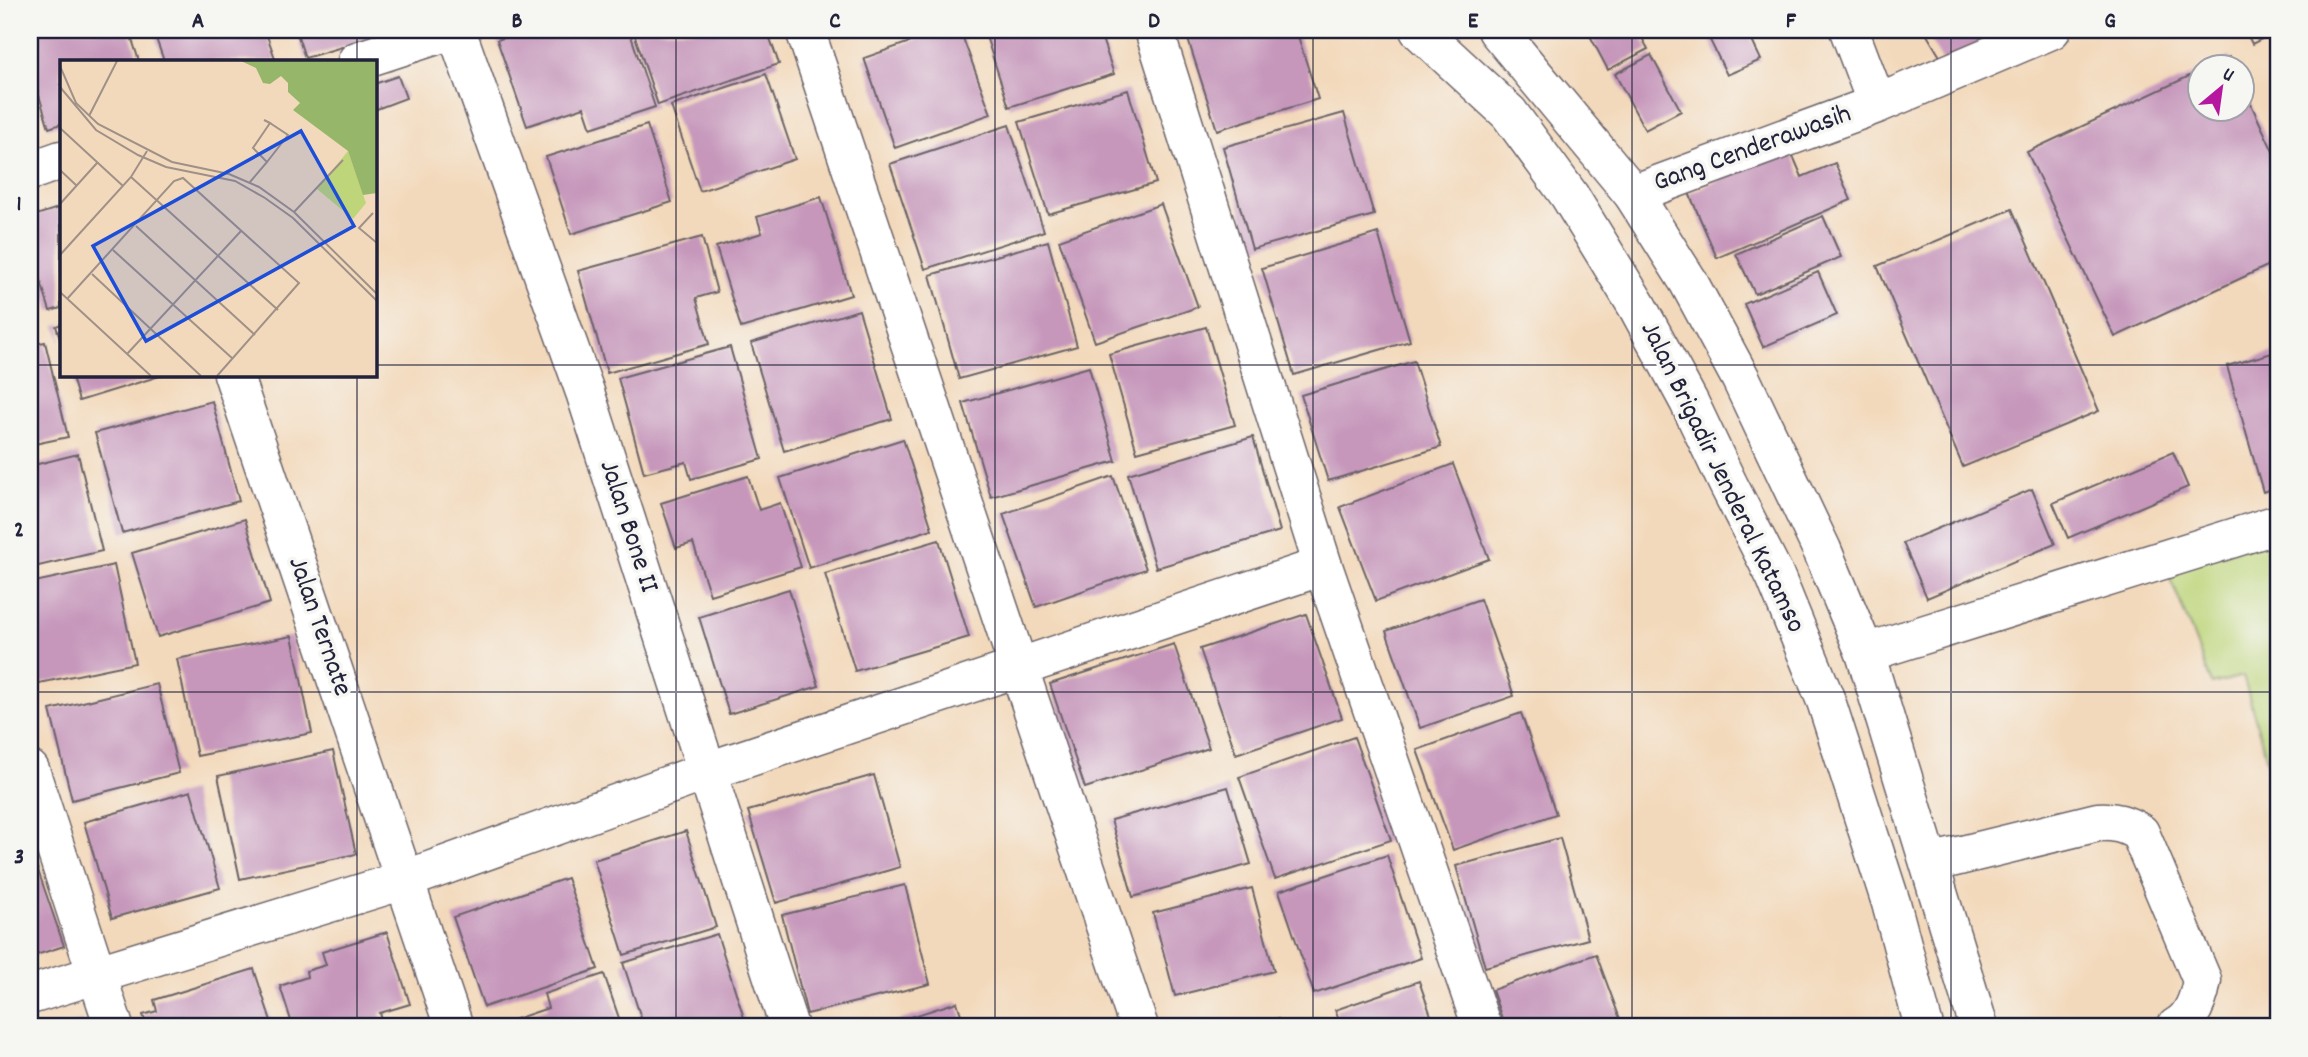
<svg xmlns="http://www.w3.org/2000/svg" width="2308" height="1057" font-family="Dekko,sans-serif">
  <rect width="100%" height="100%" fill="#f6f6f2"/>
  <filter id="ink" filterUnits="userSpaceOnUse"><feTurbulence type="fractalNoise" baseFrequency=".0143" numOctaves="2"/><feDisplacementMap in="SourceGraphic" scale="14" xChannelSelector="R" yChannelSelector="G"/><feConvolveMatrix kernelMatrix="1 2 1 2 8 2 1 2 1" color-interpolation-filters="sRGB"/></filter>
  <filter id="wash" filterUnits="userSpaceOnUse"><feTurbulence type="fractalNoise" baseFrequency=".00686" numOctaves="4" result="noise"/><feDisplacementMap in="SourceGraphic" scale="28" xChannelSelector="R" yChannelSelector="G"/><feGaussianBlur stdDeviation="1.57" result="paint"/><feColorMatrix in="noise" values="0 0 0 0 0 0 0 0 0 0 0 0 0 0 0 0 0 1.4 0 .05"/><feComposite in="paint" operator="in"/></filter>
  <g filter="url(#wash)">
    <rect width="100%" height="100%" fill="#f3d9bb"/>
    <path fill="#bed57a" stroke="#707c5a" stroke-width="2" d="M2278,537V798L2243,676L2212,684L2168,571Z"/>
    <g id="blocks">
      <path fill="#c697bb" d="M30,30H129L139,61H61V124L49,128L30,66Z
        M153,30H265L276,61H164Z
        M296,30H377L379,36L305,58Z
        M528,30H629L655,107L591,128L584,107L527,126L497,40Z
        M633,30H767L779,64L658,105Z
        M944,30H960L991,114L895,148L864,58Z
        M984,30H1099L1114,74L1009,107Z
        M1185,30H1296L1318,99L1217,130Z
        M1587,30H1638L1648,49L1608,70Z
        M1646,30H1665L1650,37Z
        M1705,30H1747L1761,60L1727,75Z
        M1924,30H1996L1999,34L1945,65Z
        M2245,30H2278V31L2252,44Z
        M1651,55L1681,111L1645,130L1615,74Z
        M2229,57L2233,66H2209Z
        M2200,71V108H2242V85L2278,162V261L2115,337L2027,152Z
        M766,74L795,159L700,191L671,106Z
        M398,76L406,98L374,110V84Z
        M1128,90L1156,183L1048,214L1019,122Z
        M1344,113L1374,215L1252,249L1223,147Z
        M647,125L672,202L571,234L546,157Z
        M1009,125L1044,231L925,269L890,164Z
        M1790,149L1802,177L1835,163L1851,200L1717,258L1689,193Z
        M821,197L851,295L741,328L716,247L762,233L757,217Z
        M1161,204L1198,307L1095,342L1059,240Z
        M61,207V308L50,311L30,246V217Z
        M2012,209L2099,411L1963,467L1877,266Z
        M1823,216L1841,257L1755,294L1736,254Z
        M1378,233L1410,341L1294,375L1262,268Z
        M702,237L717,292L696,298L709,344L607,373L578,271Z
        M1048,241L1077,346L959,379L930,275Z
        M1818,272L1837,315L1763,347L1744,304Z
        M30,294L39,323L30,325Z
        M859,310L892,419L784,451L751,343Z
        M61,324V342L56,326Z
        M1206,327L1235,425L1137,452L1109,354Z
        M45,342L68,437L30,445V345Z
        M730,347L762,459L691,479L686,462L644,473L618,378Z
        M2272,353L2278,375V487L2263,492L2227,366Z
        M1414,361L1441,447L1328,481L1301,395Z
        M1089,367L1116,461L991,497L963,403Z
        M71,374H163V375L79,401Z
        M212,401L239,501L122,533L95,433Z
        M1253,437L1280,531L1156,568L1128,474Z
        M903,439L932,529L809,568L780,478Z
        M2173,452L2188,487L2068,538L2053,503Z
        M78,454L102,551L30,568V466Z
        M1453,464L1489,559L1376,601L1340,507Z
        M748,476L759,510L780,503L801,567L710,595L693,543L676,548L661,503Z
        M1113,476L1146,569L1036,607L1003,514Z
        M2032,489L2055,544L1927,598L1903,543Z
        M245,519L270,603L158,637L132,553Z
        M939,540L969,637L855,671L825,574Z
        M114,565L135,663L30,685V583Z
        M789,589L819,686L729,714L699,617Z
        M1480,599L1514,696L1420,728L1386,631Z
        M1306,614L1342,718L1236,754L1200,649Z
        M292,636L312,733L197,756L177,659Z
        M1174,644L1209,748L1085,788L1050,684Z
        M157,684L179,773L72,800L50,710Z
        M1521,713L1556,814L1453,850L1417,750Z
        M1354,737L1391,840L1275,879L1239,777Z
        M333,751L356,854L240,879L218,776Z
        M874,775L900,867L776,903L748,811Z
        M1228,787L1251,864L1133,897L1111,820Z
        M191,791L220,888L112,918L84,822Z
        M686,831L716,927L624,955L594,860Z
        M1560,838L1588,939L1485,967L1456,866Z
        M30,847L64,946L30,957Z
        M1387,855L1421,958L1314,994L1279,891Z
        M567,878L598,969L484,1007L453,917Z
        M905,885L930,984L807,1014L782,915Z
        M1252,888L1274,971L1175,996L1153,913Z
        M387,932L410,1004L380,1013L384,1027H293L280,986L307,977L306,971L326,965L322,952Z
        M717,934L747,1027H644L623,963Z
        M1596,954L1623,1027H1505L1492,990Z
        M254,969L273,1027H147L143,1015L157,1011L154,1000Z
        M604,974L622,1027H492L548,1008L544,994Z
        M1419,981L1435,1027H1342L1335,1010Z
        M957,1002L965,1027H880Z
        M1278,1019L1281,1027H1254Z
        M81,1021L83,1027H64Z"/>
    </g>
  </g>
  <g filter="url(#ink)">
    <use href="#blocks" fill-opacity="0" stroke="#6b6268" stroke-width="2"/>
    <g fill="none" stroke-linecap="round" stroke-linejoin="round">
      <g stroke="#6b6268" stroke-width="41">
        <path id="minor" d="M456,30L585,392L789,1027
          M805,30L1139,1027
          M1154,30L1323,566L1482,1027
          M357,61L452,30
          M1877,104L2051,30
          M30,171L61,160
          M1633,194L1877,104L1849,30
          M233,374L454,1027
          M1865,653L2278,524
          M30,770L114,1027
          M1930,863L2098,822C2115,821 2126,824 2140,833L2202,980C2199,998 2193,1018 2176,1027
          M30,995L404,880L705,772L1323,566"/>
      </g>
      <g stroke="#6b6268" stroke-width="41">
        <path id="major" d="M1419,30L1509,113L1569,195L1637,306L1689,402L1728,484L1775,576L1826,701L1891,903L1924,1027
          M1497,30L1633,194L1688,281L1741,379L1822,550L1865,653L1979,1027"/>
      </g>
      <use href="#minor" stroke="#fff" stroke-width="38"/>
      <use href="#major" stroke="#fff" stroke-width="38"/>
    </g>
  </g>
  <path fill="none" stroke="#22223b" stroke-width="2" stroke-opacity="0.55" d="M357,30V61M676,30V1027M995,30V1027M1313,30V1027M1632,30V1027M1951,30V1027M30,365H61M374,365H2278M357,374V1027M30,692H2278"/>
  <g text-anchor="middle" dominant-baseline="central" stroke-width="7" stroke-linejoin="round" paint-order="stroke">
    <g font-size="28" fill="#22223b" stroke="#f6f6f2">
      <text transform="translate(1753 150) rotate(-20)">Gang Cenderawasih</text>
      <text transform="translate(1721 478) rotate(64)">Jalan Brigadir Jenderal Katamso</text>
      <text transform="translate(627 527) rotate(72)">Jalan Bone II</text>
      <text transform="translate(318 627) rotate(71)">Jalan Ternate</text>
    </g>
  </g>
  <g transform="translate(60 60)">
    <rect width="317" height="317" fill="#f3d9bb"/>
    <path d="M288,91L306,143L293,159L257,129Z" fill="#bed57a"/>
    <path d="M181,1H317V133L303,135L288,91L233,50L240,43L228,32V23L221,16L210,24L203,23L196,8Z" fill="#96b66a"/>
    <path fill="none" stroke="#9f9088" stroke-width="2" d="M0,6L16,43L38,64L112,102L169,114L199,127L234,152L317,234M0,27L36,70L78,95L106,107L175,121L205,138L233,158L317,241M29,56L57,1M0,68L63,126M207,102L228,75L210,63M0,110L17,126M71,117L218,250M190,122L207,102L193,88L210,63L204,60M0,144L37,103M234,152L283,100M313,153L299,168L317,183M76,166L195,275M53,190L173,299M0,195L71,117L87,91M32,214L141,316M0,232L91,316M7,239L114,121L123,118L239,223L157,316M67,294L181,171"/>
    <path fill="#1d4ed8" fill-opacity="0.15" stroke="#1d4ed8" stroke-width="3.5" d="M241,71L294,166L86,281L33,186Z"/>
    <rect width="317" height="317" fill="none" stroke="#22223b" stroke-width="3.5"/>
  </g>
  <rect width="2308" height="1057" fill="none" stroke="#f6f6f2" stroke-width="77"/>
  <g transform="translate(2221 88) rotate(29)"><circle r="33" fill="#f6f6f2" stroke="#a1a1a9" stroke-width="2"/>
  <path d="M0-5L12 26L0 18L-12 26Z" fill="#b5179e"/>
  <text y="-10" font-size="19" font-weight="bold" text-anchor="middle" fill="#22223b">U</text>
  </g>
  <rect x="38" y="38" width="2232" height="980" fill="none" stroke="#22223b" stroke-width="2.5"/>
  <g font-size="23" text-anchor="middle" font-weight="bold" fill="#22223b">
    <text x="198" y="27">A</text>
    <text x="517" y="27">B</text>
    <text x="835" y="27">C</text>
    <text x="1154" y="27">D</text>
    <text x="1473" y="27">E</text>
    <text x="1791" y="27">F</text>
    <text x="2110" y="27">G</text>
    <text x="19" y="210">1</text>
    <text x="19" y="536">2</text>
    <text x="19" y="863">3</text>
  </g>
</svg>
